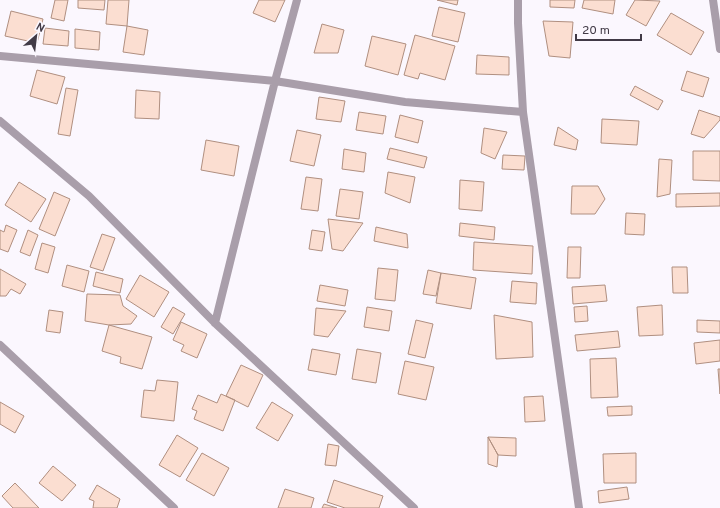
<svg xmlns="http://www.w3.org/2000/svg" width="720" height="508" font-family="Overpass,sans-serif">
  <rect width="100%" height="100%" fill="#fbf7fe"/>
  <path fill="#fbded1" stroke="#b08f80" d="M55,0H68L64,21L51,18Z
    M78,0H105L104,10L78,8Z
    M108,0H129L127,26L106,24Z
    M259,0H285L275,22L253,13Z
    M437,0H458L457,5Z
    M550,0H575L574,8L550,7Z
    M584,0H615L613,14L582,8Z
    M635,0L660,1L646,26L626,15Z
    M439,7L465,13L458,42L432,36Z
    M11,11L43,19L37,43L5,36Z
    M671,13L704,32L691,55L657,35Z
    M543,21L573,22L570,58L549,56Z
    M322,24L344,30L338,53H314Z
    M127,26L148,30L144,55L123,52Z
    M45,28L69,31L68,46L43,44Z
    M75,29L100,32L99,50L75,48Z
    M415,35L455,46L445,80L420,73L418,79L404,75Z
    M372,36L406,44L398,75L365,66Z
    M477,55L509,57V75L476,74Z
    M37,70L65,77L57,104L30,96Z
    M687,71L709,78L703,97L681,90Z
    M635,86L663,101L658,110L630,95Z
    M66,88L78,90L70,136L58,134Z
    M136,90L160,92L159,119L135,118Z
    M319,97L345,101L341,122L316,119Z
    M699,110L720,117V120L704,138L691,134Z
    M359,112L386,116L383,134L356,130Z
    M400,115L423,121L418,143L395,137Z
    M602,119L639,121L637,145L601,143Z
    M558,127L578,140L576,150L554,145Z
    M484,128L507,132L495,159L481,153Z
    M297,130L321,135L314,166L290,161Z
    M206,140L239,146L234,176L201,170Z
    M390,148L427,157L424,168L387,159Z
    M344,149L366,153L364,172L342,169Z
    M693,151H720V181L693,180Z
    M503,155L525,156L524,170L502,169Z
    M659,159L672,160L670,194L657,197Z
    M388,172L415,177L410,203L385,193Z
    M306,177L322,179L318,211L301,209Z
    M460,180L484,182L482,211L459,209Z
    M19,182L46,199L31,222L5,205Z
    M572,186H598L605,199L595,214H571Z
    M340,189L363,192L359,219L336,216Z
    M54,192L70,199L55,236L39,229Z
    M720,193V206L676,207V194Z
    M626,213L645,214L644,235L625,234Z
    M328,219L363,223L343,251L332,249Z
    M460,223L495,227L494,240L459,236Z
    M6,225L17,230L8,252L0,249V230L4,232Z
    M376,227L407,234L408,248L374,241Z
    M28,230L38,235L30,256L20,252Z
    M312,230L325,232L322,251L309,249Z
    M102,234L115,238L103,271L90,267Z
    M474,242L533,246L532,274L473,270Z
    M42,243L55,247L48,273L35,269Z
    M568,247H581L580,278H567Z
    M67,265L89,271L84,292L62,286Z
    M672,267H687L688,293H673Z
    M378,268L398,270L395,301L375,299Z
    M0,269L26,284L20,294L11,289L6,296H0Z
    M428,270L441,273L436,296L423,294Z
    M96,272L123,279L120,293L93,286Z
    M441,273L476,278L471,309L436,303Z
    M140,275L169,292L154,317L126,299Z
    M512,281L537,283L536,304L510,302Z
    M320,285L348,290L345,306L317,301Z
    M605,285L607,301L573,304L572,287Z
    M87,294L120,295L123,306L137,316L131,324L109,325L85,321Z
    M662,305L663,335L639,336L637,307Z
    M587,306L588,321L575,322L574,307Z
    M173,307L185,314L173,334L161,327Z
    M367,307L392,311L389,331L364,327Z
    M316,308L346,311L328,337L314,335Z
    M49,310L63,312L60,333L46,331Z
    M494,315L532,322L533,357L496,359Z
    M416,320L433,324L425,358L408,354Z
    M697,320L720,321V333L697,332Z
    M181,322L207,334L197,358L181,351L184,345L173,340Z
    M109,325L152,337L142,369L120,363L121,357L102,351Z
    M618,331L620,347L577,351L575,335Z
    M720,340V361L696,364L694,343Z
    M312,349L340,354L336,375L308,370Z
    M357,349L381,353L376,383L352,379Z
    M616,358L618,397L591,398L590,359Z
    M405,361L434,367L426,400L398,394Z
    M241,365L263,375L248,407L226,396Z
    M718,369H720V394Z
    M157,380L178,382L174,421L141,417L144,390L155,391Z
    M221,394L235,400L223,431L194,419L197,411L192,409L198,395L217,403Z
    M543,396L545,421L525,422L524,397Z
    M0,402L24,416L15,433L0,424Z
    M272,402L293,415L278,441L256,428Z
    M632,406V415L608,416L607,407Z
    M177,435L198,448L180,477L159,465Z
    M488,437L498,455L497,467L488,464Z
    M488,437L516,438V456L498,455Z
    M328,444L339,446L336,466L325,465Z
    M202,453L229,468L214,496L186,480Z
    M636,453V483H604L603,454Z
    M53,466L76,485L62,501L39,483Z
    M334,480L383,496L379,508H345L327,502Z
    M15,483L39,508H13L2,496Z
    M97,485L120,499L117,508H93L94,501L89,499Z
    M627,487L629,499L599,503L598,491Z
    M285,489L314,498L311,508H278Z
    M324,504L337,508H322Z"/>
  <g fill="none" stroke-linecap="round" stroke-linejoin="round">
    <path stroke="#a99eaa" stroke-width="8" d="M518,0V23L523,112L579,508
      M713,0L720,49
      M0,56L275,81L405,102L523,112
      M0,121L89,196L215,323L414,508
      M215,323L275,81L297,0
      M0,345L174,508"/>
  </g>
  <g transform="translate(36 36) rotate(28)" stroke="#fbf7fe" stroke-width="3" paint-order="stroke">
  <path d="M0-3L7 15L0 10L-7 15Z" fill="#413a46"/>
  <text y="-6" font-size="11" font-weight="bold" text-anchor="middle" fill="#413a46">N</text>
  </g>
  <path d="M576 34v6h65v-6" fill="none" stroke="#413a46" stroke-width="2"/>
  <text x="582" y="34" font-size="12" fill="#413a46" stroke="#fbf7fe" stroke-width="3" paint-order="stroke">20 m</text>
</svg>
